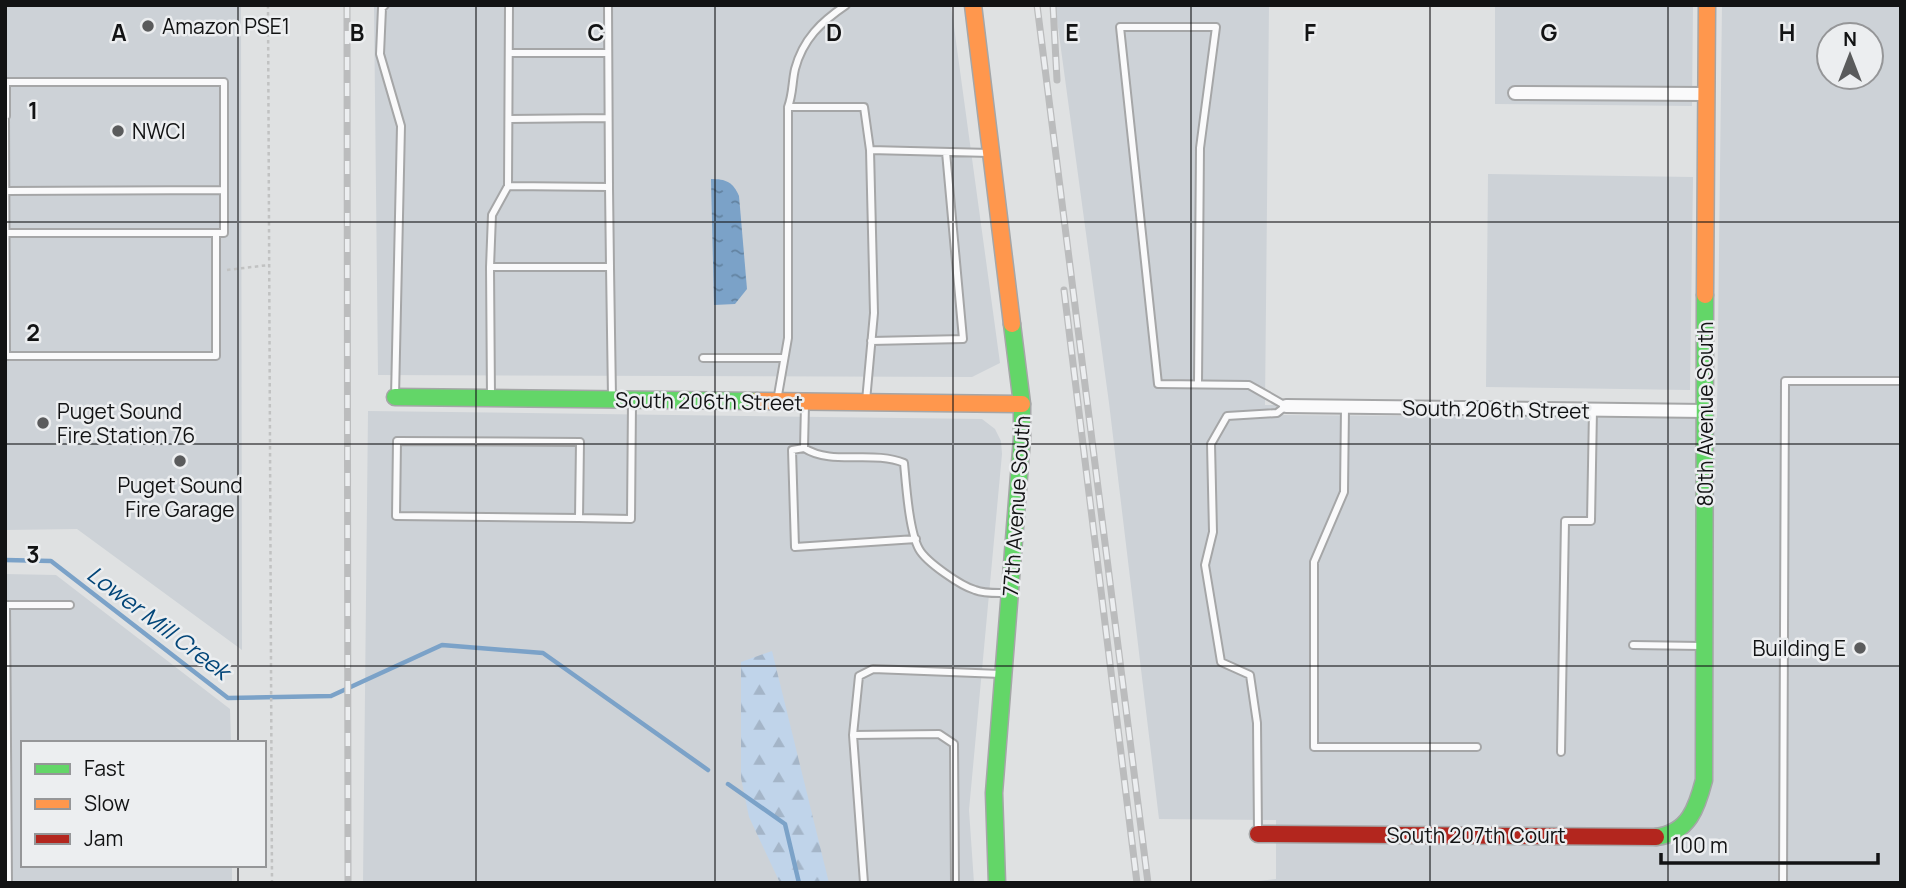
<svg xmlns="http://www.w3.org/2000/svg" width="1906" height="888" font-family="Manrope,sans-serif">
  <defs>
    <pattern id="forest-firs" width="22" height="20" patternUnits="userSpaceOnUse" patternTransform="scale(1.75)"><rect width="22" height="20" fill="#c0d4ea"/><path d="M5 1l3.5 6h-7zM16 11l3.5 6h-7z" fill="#a4b5c8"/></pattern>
    <pattern id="water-ripples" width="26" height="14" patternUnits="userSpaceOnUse" patternTransform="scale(1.75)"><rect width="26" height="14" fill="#7ba2c8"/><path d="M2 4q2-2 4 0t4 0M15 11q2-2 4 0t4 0" fill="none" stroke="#6383a1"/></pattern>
  </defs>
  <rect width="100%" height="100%" fill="#dfe1e2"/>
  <path fill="#cdd2d7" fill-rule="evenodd" d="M5,5H241L242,650L77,529L5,530Z
    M374,5H951L1000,363L972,377L378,375Z
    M1055,5H1269L1265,405H1280V415L1717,418L1722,5H1901V883H1258V881L1276,879V820L1159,819L1109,403ZM1829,35H1871V77H1829Z
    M1495,5H1693L1692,106L1495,104Z
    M1488,174L1693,177L1690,390L1486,387Z
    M368,411L982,419L995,429L1001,441L1002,454L969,810L974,883H363Z
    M5,574L56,575L230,709L231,743H23V865H232V883H5Z"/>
  <path fill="url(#forest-firs)" d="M772,651L829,883H780L749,817L741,778V662Z"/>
  <path fill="url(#water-ripples)" d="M711,179C726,179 733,182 739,196L747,289L735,304L714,305Z"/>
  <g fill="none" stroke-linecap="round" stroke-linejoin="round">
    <path stroke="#7ba2c8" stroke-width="4.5" d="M5,560L51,561L228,698L331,696L442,645L543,653L708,770
      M728,784L785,824L799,883"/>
    <g stroke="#a5a6a7" stroke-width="10">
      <path id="lane" d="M385,5L382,8L380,54L401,126L395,397
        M608,5L609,187
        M509,53H608
        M788,107C793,94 792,82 795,69C803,39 821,22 846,5
        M5,116L6,356H216V233H6
        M6,116V82H224V190L6,191
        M509,119L608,118
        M508,186L509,5
        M216,233H224V190
        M490,267L492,215L508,186L609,187L610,267
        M871,341L963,339L946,152
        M703,358H784
        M1198,384L1200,148L1216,27H1120L1158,384L1249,385L1286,406L1277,413L1227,416L1211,444L1213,532L1205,565L1221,662L1250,675L1257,723L1258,832
        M491,397L490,267H610L612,397
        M777,401L788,338V107H864L870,150
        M866,401L874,313L870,150L990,153
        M1345,407L1344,492L1314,562V747H1477
        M804,448L805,404
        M579,518L396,516L397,441L580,442L579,518L631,519L632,402
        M916,539L795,547L792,450L804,448C832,466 872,450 904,463C906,484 909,531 919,549C926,562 961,586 975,590C985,594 998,593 1008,593
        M1633,645L1701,646
        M853,735L939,734L954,744L955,883
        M1561,752L1565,521H1591L1593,410
        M8,883L6,605H70
        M864,883L853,735L859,676L873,669L1001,674
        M1783,883L1785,381H1901"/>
    </g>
    <g stroke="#a5a6a7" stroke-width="16">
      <path id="street" d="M1515,93L1706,94
        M1286,406L1705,411"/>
    </g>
    <g stroke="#a5a6a7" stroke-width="19">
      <path id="fast" d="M395,397L757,401
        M1656,837C1689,833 1697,807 1704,780L1705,295
        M997,883L994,793L1022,438V404L1012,324"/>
    </g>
    <g stroke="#a5a6a7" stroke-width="19">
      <path id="slow" d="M973,5L1012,324
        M1705,295L1707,5
        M757,401L1022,404"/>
    </g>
    <g stroke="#a5a6a7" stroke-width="19">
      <path id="jam" d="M1258,834L1656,837"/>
    </g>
    <path stroke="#c1c2c2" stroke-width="2.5" stroke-dasharray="3.5 3.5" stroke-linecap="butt" d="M268,5L272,883
      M227,270L269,265"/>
    <use href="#lane" stroke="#fafafb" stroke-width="6"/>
    <use href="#street" stroke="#fafafb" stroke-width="12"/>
    <use href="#fast" stroke="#63d668" stroke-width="16"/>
    <use href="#slow" stroke="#ff974d" stroke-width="16"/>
    <use href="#jam" stroke="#b3261e" stroke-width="16"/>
    <g stroke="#bbbcbd" stroke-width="7">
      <path id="rail" d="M347,5L348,883
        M1037,5L1148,883
        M1053,5L1057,80
        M1064,290L1137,883"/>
    </g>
    <use href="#rail" stroke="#eceef0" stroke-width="4.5" stroke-dasharray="13" stroke-linecap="butt"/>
  </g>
  <path fill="none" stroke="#121314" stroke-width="2" stroke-opacity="0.55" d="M238,5V743M476,5V883M715,5V883M953,5V883M1191,5V883M1430,5V883M1668,5V883M5,222H1901M5,444H1901M5,666H1901M238,865V883"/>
  <g fill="#5a5b5c" stroke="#eceef0" stroke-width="2.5">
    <circle cx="148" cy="26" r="7"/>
    <circle cx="118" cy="131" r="7"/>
    <circle cx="43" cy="423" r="7"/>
    <circle cx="180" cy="461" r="7"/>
    <circle cx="1860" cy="648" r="7"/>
  </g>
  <g text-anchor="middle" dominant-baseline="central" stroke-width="5" stroke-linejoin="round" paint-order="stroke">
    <g font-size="21" fill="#121314" stroke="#eceef0" text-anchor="start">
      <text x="162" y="26">Amazon PSE1</text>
      <text x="132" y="131">NWCI</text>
      <text x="57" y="411">Puget Sound<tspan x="57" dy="24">Fire Station 76</tspan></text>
      <text x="180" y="485" text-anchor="middle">Puget Sound<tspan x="180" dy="24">Fire Garage</tspan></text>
      <text x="1846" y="648" text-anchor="end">Building E</text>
    </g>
    <g font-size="21" fill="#121314" stroke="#eceef0">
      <text transform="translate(709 401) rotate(1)">South 206th Street</text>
      <text transform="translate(1496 409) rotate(1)">South 206th Street</text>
      <text transform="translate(1705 414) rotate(-90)">80th Avenue South</text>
      <text transform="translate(1016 506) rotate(-86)">77th Avenue South</text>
      <text x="1476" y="835">South 207th Court</text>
    </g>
    <g font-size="23" font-style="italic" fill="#024578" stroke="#eceef0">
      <text transform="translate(159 622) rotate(37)">Lower Mill Creek</text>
    </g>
  </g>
  <g font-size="23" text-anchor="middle" font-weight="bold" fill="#121314" stroke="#eceef0" stroke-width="5" stroke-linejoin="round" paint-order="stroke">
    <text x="119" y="41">A</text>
    <text x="357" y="41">B</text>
    <text x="596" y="41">C</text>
    <text x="834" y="41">D</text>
    <text x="1072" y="41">E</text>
    <text x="1310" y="41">F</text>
    <text x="1549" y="41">G</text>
    <text x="1787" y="41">H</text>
    <text x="33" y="119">1</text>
    <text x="33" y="341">2</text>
    <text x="33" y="563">3</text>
  </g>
  <rect width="1906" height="888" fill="none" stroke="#121314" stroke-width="14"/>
  <rect x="21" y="741" width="245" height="126" fill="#eceef0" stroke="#959698" stroke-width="2"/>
  <rect x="35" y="764" width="35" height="10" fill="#63d668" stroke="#959698" stroke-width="2"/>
  <text x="84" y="776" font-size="21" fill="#121314">Fast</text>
  <rect x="35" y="799" width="35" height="10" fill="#ff974d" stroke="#959698" stroke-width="2"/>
  <text x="84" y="811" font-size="21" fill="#121314">Slow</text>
  <rect x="35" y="834" width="35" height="10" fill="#b3261e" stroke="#959698" stroke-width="2"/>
  <text x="84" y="846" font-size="21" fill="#121314">Jam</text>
  <g transform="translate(1850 56)"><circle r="33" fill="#eceef0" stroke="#959698" stroke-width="2"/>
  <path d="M0-5L12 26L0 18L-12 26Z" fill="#5a5b5c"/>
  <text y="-10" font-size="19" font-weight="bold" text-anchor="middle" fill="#121314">N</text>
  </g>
  <path d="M1661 853v10h217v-10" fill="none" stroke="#121314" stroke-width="3.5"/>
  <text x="1672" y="853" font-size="21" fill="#121314" stroke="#eceef0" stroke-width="5" paint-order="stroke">100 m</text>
</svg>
